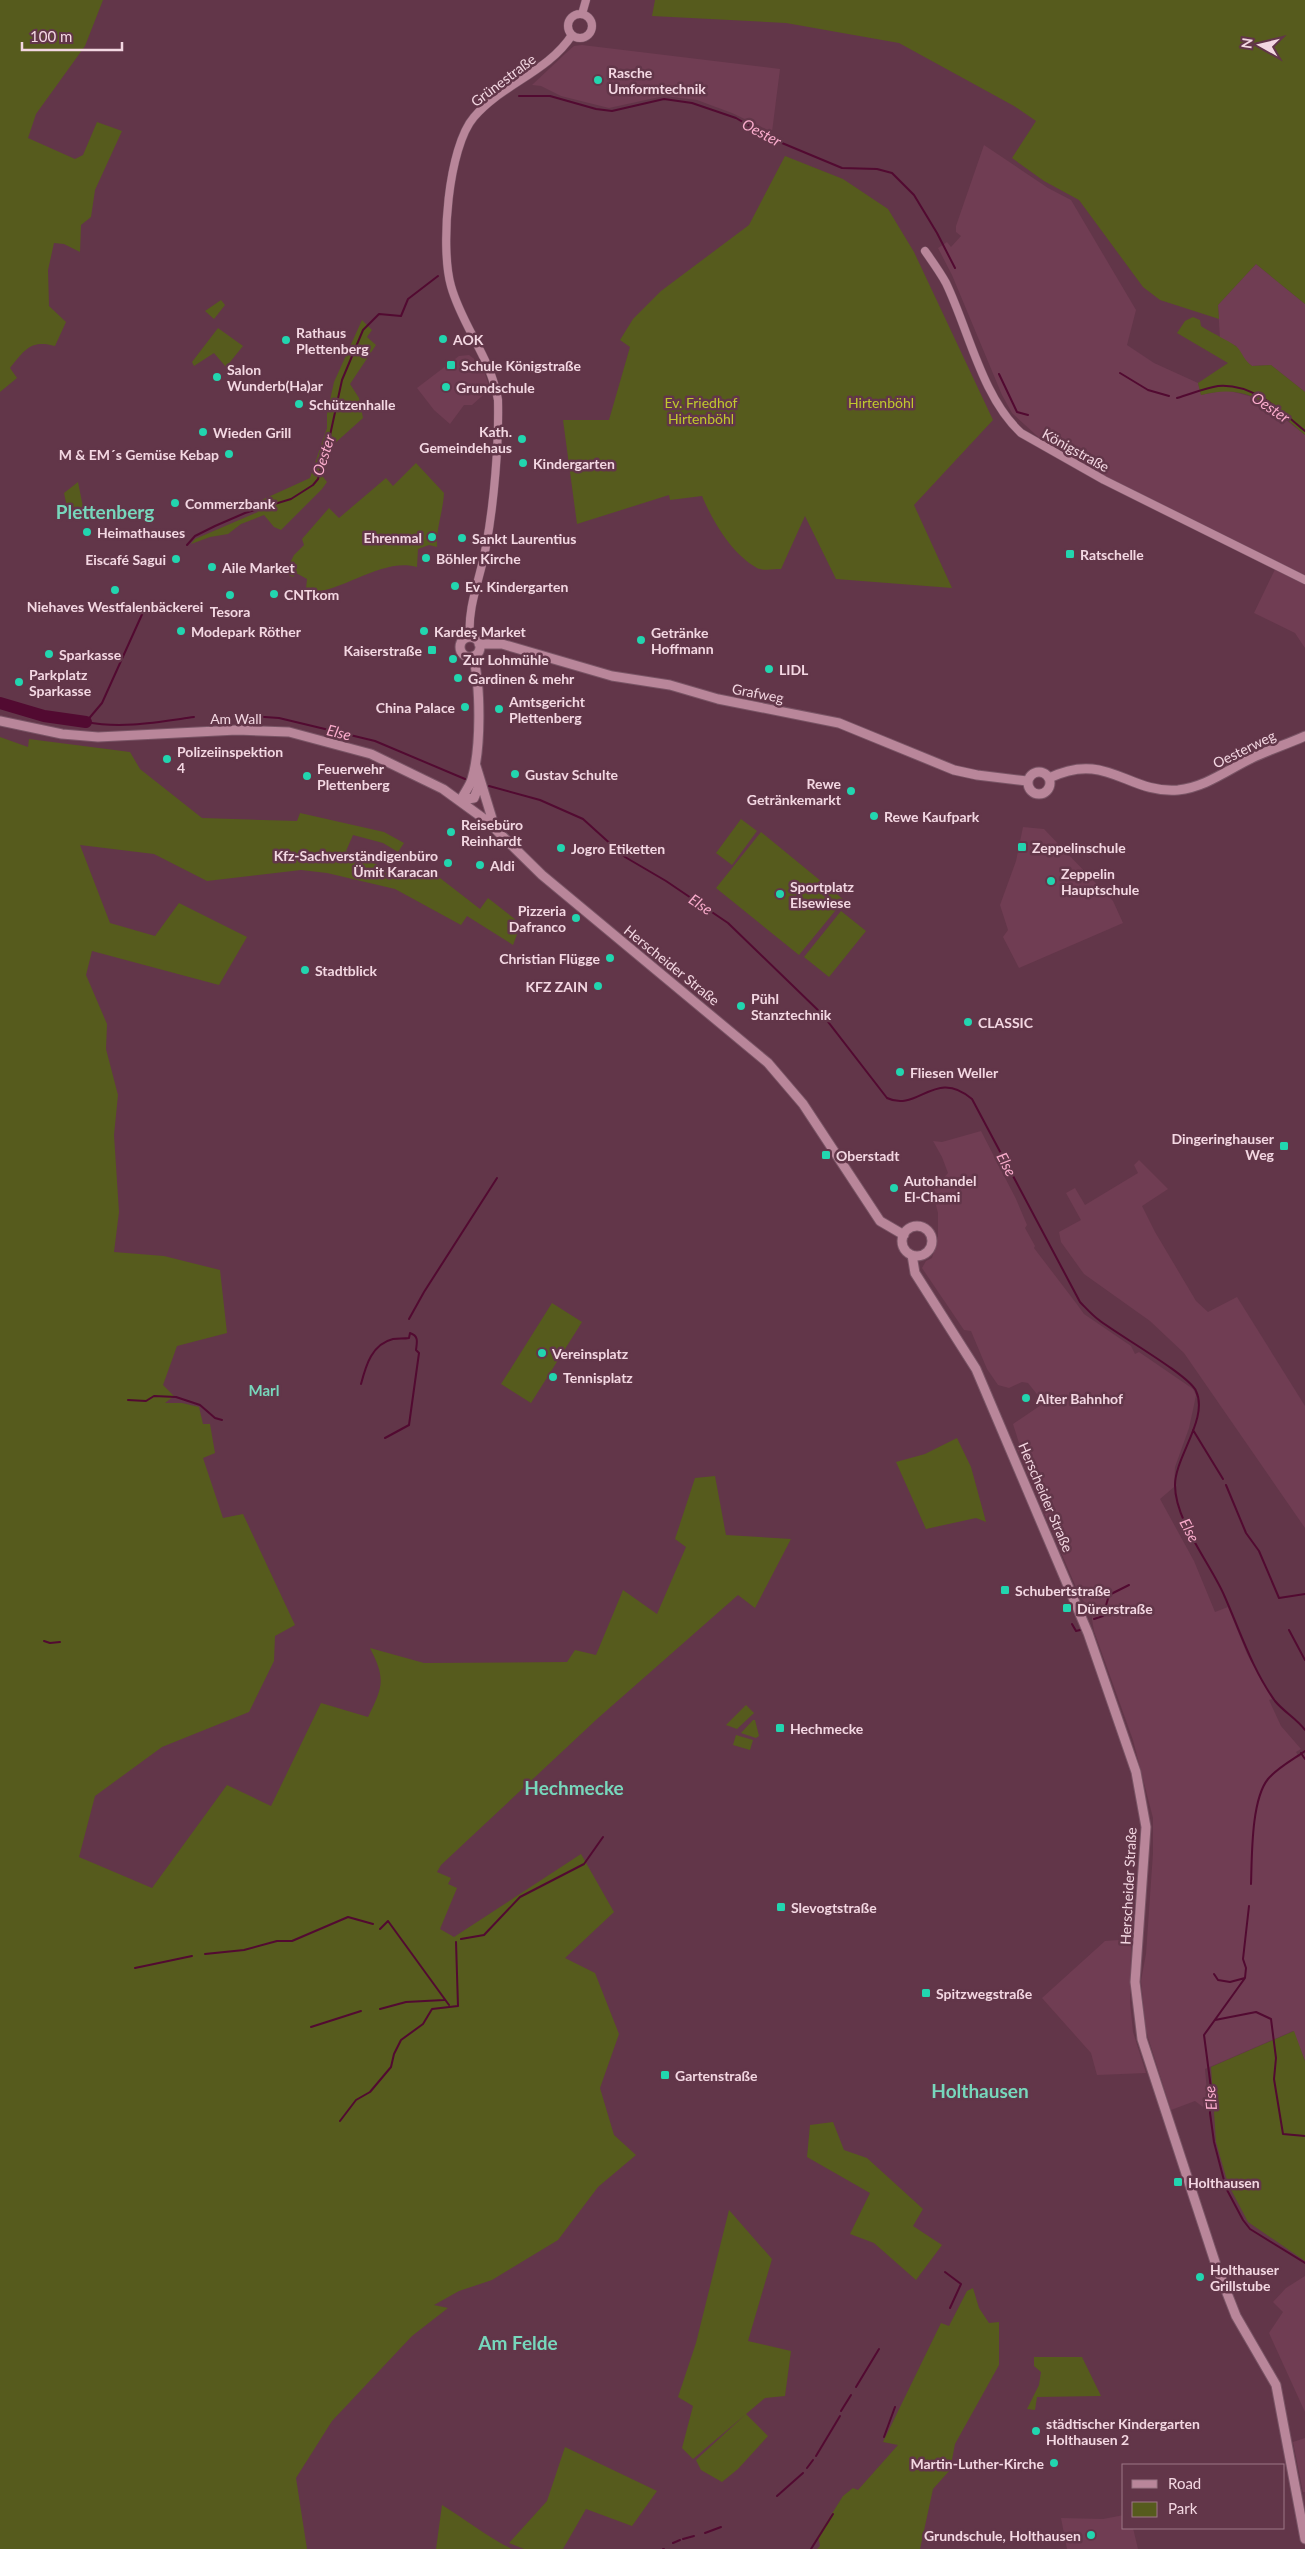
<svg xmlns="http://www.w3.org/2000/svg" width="1305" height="2549" font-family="Lato,sans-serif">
  <rect width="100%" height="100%" fill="#623649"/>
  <path fill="#703d53" d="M582,45L780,69L772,132L732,113L697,100L664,96L609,108L561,96L541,86L532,85L566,53L574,46Z
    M984,145L1048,188L1071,200L1136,310L1127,345L1154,363L1198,383L1201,395L1226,390L1249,396L1266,404L1305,435V648L1295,633L1254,613L1278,563L1058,455L1012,413L1002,395L952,275L938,248L947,242L951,247L961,236L956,232V226Z
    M1256,264L1305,304V392L1271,365L1252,366L1243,359L1236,346L1220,339L1218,305Z
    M469,355L477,361L484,371L490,389L472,405H464L450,424L434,410L417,388L459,356Z
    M1023,827L1044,829L1113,901L1123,923L1019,968L1003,937L1008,930L1000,905L1016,861Z
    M981,1131L1016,1199L1027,1225L1025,1228L1035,1246L1034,1248L1076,1303L1084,1314L1131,1346L1135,1354L1139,1352L1193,1389L1196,1395L1194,1405L1189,1428L1175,1467L1174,1487L1160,1499L1194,1561L1215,1612L1228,1607L1247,1654L1272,1699L1269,1700L1281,1726L1301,1749L1296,1752L1299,1757L1304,1753L1305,1755V2061L1293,2031L1205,2069L1208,2103L1203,2107L1195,2101L1171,2110L1146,2031L1141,1981L1146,1954L1153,1853V1818L1133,1740L1094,1631L1091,1613L1078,1592L1017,1449L1019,1443L1013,1424L1044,1403L1028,1383L1022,1382L1009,1388L998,1385L987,1369L971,1331L964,1330L922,1268L926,1261L932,1258L938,1236V1213L934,1198L931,1193L948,1173L942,1157L933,1141L942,1142Z
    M1139,1160L1168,1189L1142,1206L1155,1232L1196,1301L1208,1312L1237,1297L1305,1406V1528L1184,1353L1150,1321L1084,1274L1061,1242L1059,1232L1081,1220L1066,1193L1075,1188L1085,1205L1138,1173L1134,1165Z
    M1119,1940L1131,1946L1130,2002L1133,2032L1146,2073L1097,2075L1091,2053L1042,1998L1105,1941Z
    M1305,2276V2412L1269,2333L1283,2312L1273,2302L1286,2288Z
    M1305,2438V2492H1303L1293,2442Z
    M1124,2515V2528H1133L1138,2549H1067L1061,2518L1103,2519Z"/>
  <path fill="#565b1d" d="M0,0H103L85,46L36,114L28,138L75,159L83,155L97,122L122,131L95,190L91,217L81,225L80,252L64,244L54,243L48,270L49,306L66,322L55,346C30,339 24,351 10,368L17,378L0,392Z
    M655,0H1305V304L1256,264L1218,305L1219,319L1160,300L1143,287L1079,200L1044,181L1012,158L1036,121L1014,106L899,43L786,23L652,16Z
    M785,156L843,179L888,209L914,252L993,420L914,505L952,588L836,579L805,516L781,569C774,569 763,571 757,568C732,554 713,522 702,496L670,500L669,495L577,524L563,420H609L630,347L620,340L633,319L661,291L749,225Z
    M221,300L225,305L214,319L205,311Z
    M1193,317L1200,320L1201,326C1208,331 1233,343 1237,347C1243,354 1244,360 1252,366L1271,365L1305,392V435C1270,406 1249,382 1201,395L1198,383L1228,363L1177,333L1185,321Z
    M362,320L372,330L367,337L376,345L350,384L359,398L363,418L334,444L323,477L327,482L322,489L281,530L274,527L264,515L241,524L228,534L210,537L191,544L195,539L258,512L253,504L310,478L327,428V414L334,382Z
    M218,328L243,346L226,367L214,353L194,366L192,362Z
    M416,463L444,493C443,512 436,528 437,547L429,545L418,549L417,567C379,556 331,601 306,589L307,579L296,573L293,577L285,573L294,555L304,545L302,539L329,508L339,518L386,478L393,486Z
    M78,482L86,522L67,507L64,493Z
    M0,737L28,747L29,739L130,752L140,769L202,818L297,821L300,813L384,832L404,843L398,852L383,843L353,835L346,851L387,869L390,865L424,878H440L480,909L488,898L521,924L513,945L467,916L461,925L395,889L327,873L301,870L207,881L154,854L80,845L110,923L155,936L179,903L247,937L219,985L92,951L86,975L107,1024L106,1049L118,1095L114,1135L119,1212L114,1252L164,1256L220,1270L227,1333L177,1346L163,1385L174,1396L165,1403H182L199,1407L203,1424H210L215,1453L203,1458L223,1518L243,1514L295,1625L275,1636L274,1661L249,1712L162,1747L95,1796L79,1857L152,1888L227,1785L271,1806L321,1703L368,1717C383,1687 386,1679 370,1648L424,1663L567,1662L575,1650L596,1655L623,1590L657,1614L686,1547L675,1539L695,1478L715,1476L726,1535L791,1539L755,1608L738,1595L597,1719L441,1865L437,1872L451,1878L448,1884L457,1888L440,1929L454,1937L581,1854L614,1912L565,1958L595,1973L619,2034L600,2088L614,2135L636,2155L598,2187L558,2240L492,2280L459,2291L434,2305L448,2308L412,2336L332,2421L296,2478L307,2549H0Z
    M741,819L757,831L732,865L716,853Z
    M761,832L844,900L799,955L716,888Z
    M841,911L866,931L829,977L804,957Z
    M552,1303L582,1322L531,1403L501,1384Z
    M957,1438L971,1467L986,1522L976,1518L926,1529L896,1462L925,1454Z
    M746,1705L754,1713L737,1729L726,1725Z
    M753,1720H755L759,1736L756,1738L741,1733Z
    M736,1735L753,1740L750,1750L733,1745Z
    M1294,2031L1305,2061V2261L1248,2222L1228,2184L1216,2142L1211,2067Z
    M833,2122L844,2150L867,2158L923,2209L913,2226L942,2245L916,2280L874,2243L850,2234L870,2193L807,2157L810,2125Z
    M729,2210L772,2259L748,2341L791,2351L785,2396L765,2398L693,2459L682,2448L693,2406L678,2397L696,2343Z
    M973,2288L979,2308L989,2323L999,2322V2365L955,2444L950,2470L933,2489L920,2549H817L820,2546L818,2536L843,2496L853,2488L858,2490L898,2445L883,2442L941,2323L949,2326L967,2291Z
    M1034,2357H1082L1101,2396L1037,2397L1035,2410L1027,2409L1039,2385L1041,2372L1034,2366Z
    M746,2414L768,2436L738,2469L722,2482L701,2470L696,2460Z
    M565,2447L657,2491L632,2526L586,2509L563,2549H524L509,2543L547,2501Z
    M442,2505C465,2519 487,2537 512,2549H436Z"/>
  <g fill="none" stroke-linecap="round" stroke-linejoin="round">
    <path stroke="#520a31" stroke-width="2" d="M519,96H550L596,109L612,111L664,99L692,103L736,118L770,138L842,168L877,169L892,173L914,195L937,233L955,268
      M1120,373L1148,390L1169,396
      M999,374L1017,412L1028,415
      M1177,398C1191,394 1205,388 1218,386C1253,383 1281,411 1305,431
      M187,545L195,536L215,526L245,513L291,499L313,485L318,479L329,440L342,380L363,330L379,314L401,316L408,299L438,276
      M235,715L279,718L375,741L465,779
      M86,722L102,703L144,610
      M86,722C122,729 158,722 194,717
      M489,786L540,800L583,819L625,857L666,881L728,923L822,1014L887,1098C918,1113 935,1067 972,1099L1080,1302C1086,1308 1092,1315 1099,1320C1118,1335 1189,1375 1196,1391C1209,1418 1175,1457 1175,1485C1175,1521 1210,1563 1224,1595C1240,1631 1252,1669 1275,1701C1284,1712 1297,1719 1305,1730
      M409,1319L424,1292L497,1178
      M361,1384C366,1365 372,1344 393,1339C398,1338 404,1339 409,1338L410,1333C419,1336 417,1342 416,1350L419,1353L409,1425L385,1438
      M128,1400L146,1401L154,1396L176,1397L200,1405L215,1418L222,1420
      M1193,1430L1223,1479
      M1226,1485L1246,1533L1259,1551L1279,1598L1305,1594
      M1094,1619L1103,1616L1109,1595L1129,1585
      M1072,1624L1076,1631L1080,1630
      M1289,1630L1305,1660
      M44,1641L50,1643L60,1642
      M1301,1753L1305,1759
      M1251,1884C1252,1857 1251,1800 1268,1779C1277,1768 1294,1759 1305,1751
      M1249,1906L1243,1959L1246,1968L1245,1978L1204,2035L1211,2088L1210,2113L1214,2142L1226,2188L1243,2220L1250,2229L1305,2263
      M380,1929L388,1921L449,2005
      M461,1939L484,1935L520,1897L584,1864L603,1837
      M205,1954L244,1950L277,1941H292L348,1917L373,1924
      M135,1968L192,1956
      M1214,1974L1218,1980L1230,1982L1245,1978
      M380,2009L406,2002L444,2000
      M1215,2020L1256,2012L1271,2019L1276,2058L1274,2079L1283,2134L1305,2136
      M311,2027L361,2011
      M340,2121L356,2100L370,2092L391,2067L394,2054L401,2040L423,2024L432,2009L458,2006L456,1942
      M945,2272L961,2284L950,2308
      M856,2387L879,2349
      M841,2411L851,2395
      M884,2437L895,2407
      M816,2456L840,2416
      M807,2468L813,2460
      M777,2496L803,2473
      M705,2533L721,2527
      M683,2539L694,2536
      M673,2543L680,2540
      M663,2549H664
      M811,2549L833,2514"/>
    <path stroke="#520a31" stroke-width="12" d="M0,703L44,716L86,722"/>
    <g stroke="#795465" stroke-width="9">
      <path id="tertiary" d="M568 26a12 12 0 1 1 24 0a12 12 0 1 1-24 0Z
        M582,14L586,0
        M925,251C932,261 940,272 946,283C969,331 982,397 1021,433L1104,480L1305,580
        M470,637C467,606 481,577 486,546C494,504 499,444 498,400C491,358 462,326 451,286C440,248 448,147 474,117C502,84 548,72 572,35"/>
    </g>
    <g stroke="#795465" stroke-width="11">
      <path id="secondary" d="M460 647a10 10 0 1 1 20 0a10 10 0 1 1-20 0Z
        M479,644H502L612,676L670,685L718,699L839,723L954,770L977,775L1027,781
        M0,721L62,734L98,737L237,730L289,732L371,754L443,789L487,821L542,875L768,1063L803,1104L880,1221L904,1235
        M476,766L494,825
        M1028 783a11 11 0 1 1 22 0a11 11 0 1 1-22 0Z
        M1049,778C1107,750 1127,794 1178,790C1206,787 1227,770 1252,758C1269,750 1287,744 1305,736
        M461,800C464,793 470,786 472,779C481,749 481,687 473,656
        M461,800L474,798L480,783
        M902 1241a15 15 0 1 1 30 0a15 15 0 1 1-30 0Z
        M912,1255L915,1273L976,1369L1088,1633L1136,1772L1146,1827L1135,1982L1142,2039L1216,2265L1236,2316L1276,2385L1305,2539"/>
    </g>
    <use href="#tertiary" stroke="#b9869a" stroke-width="8"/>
    <use href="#secondary" stroke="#b9869a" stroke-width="9"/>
  </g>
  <g fill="#22d5af" stroke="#623649" stroke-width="2">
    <circle cx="598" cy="80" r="5"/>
    <circle cx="443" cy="339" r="5"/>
    <circle cx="286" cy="340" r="5"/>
    <rect x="446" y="360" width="10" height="10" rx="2.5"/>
    <circle cx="217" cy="377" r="5"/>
    <circle cx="446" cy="387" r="5"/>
    <circle cx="299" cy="404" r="5"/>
    <circle cx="203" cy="432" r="5"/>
    <circle cx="522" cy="439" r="5"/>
    <circle cx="229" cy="454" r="5"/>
    <circle cx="523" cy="463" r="5"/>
    <circle cx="175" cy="503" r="5"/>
    <circle cx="87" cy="532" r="5"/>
    <circle cx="432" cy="537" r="5"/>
    <circle cx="462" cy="538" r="5"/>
    <rect x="1065" y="549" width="10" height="10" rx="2.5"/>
    <circle cx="426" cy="558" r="5"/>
    <circle cx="176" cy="559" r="5"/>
    <circle cx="212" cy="567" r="5"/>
    <circle cx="455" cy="586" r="5"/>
    <circle cx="115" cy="590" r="5"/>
    <circle cx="274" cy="594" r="5"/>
    <circle cx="230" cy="595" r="5"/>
    <circle cx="181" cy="631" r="5"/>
    <circle cx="424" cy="631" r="5"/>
    <circle cx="641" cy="640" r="5"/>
    <rect x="427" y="645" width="10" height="10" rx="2.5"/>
    <circle cx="49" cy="654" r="5"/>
    <circle cx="453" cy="659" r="5"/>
    <circle cx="769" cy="669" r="5"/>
    <circle cx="458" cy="678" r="5"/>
    <circle cx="19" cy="682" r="5"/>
    <circle cx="465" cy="707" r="5"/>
    <circle cx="499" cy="709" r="5"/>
    <circle cx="167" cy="759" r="5"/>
    <circle cx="515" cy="774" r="5"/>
    <circle cx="307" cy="776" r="5"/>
    <circle cx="851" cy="791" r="5"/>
    <circle cx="874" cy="816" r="5"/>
    <circle cx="451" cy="832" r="5"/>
    <rect x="1017" y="842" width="10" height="10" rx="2.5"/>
    <circle cx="561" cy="848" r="5"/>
    <circle cx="448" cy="863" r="5"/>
    <circle cx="480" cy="865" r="5"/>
    <circle cx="1051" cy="881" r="5"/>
    <circle cx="780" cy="894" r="5"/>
    <circle cx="576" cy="918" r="5"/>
    <circle cx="610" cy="958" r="5"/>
    <circle cx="305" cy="970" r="5"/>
    <circle cx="598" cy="986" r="5"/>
    <circle cx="741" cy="1006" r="5"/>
    <circle cx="968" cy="1022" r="5"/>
    <circle cx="900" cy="1072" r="5"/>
    <rect x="1279" y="1141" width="10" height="10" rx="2.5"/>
    <rect x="821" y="1150" width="10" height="10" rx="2.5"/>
    <circle cx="894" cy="1188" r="5"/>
    <circle cx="542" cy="1353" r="5"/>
    <circle cx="553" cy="1377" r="5"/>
    <circle cx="1026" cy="1398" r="5"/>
    <rect x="1000" y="1585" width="10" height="10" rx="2.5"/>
    <rect x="1062" y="1603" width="10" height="10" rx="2.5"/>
    <rect x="775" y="1723" width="10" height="10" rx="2.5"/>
    <rect x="776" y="1902" width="10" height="10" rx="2.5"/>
    <rect x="921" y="1988" width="10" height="10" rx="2.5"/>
    <rect x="660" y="2070" width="10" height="10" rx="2.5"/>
    <rect x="1173" y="2177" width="10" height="10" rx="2.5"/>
    <circle cx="1200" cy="2277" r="5"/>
    <circle cx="1036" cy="2431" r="5"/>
    <circle cx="1054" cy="2463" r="5"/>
    <circle cx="1091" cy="2535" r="5"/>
  </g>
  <g text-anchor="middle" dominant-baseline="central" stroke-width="5" stroke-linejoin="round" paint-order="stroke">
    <g font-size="14" font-weight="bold" fill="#f3d7e2" stroke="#623649" text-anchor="start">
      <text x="608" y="72">Rasche<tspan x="608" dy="16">Umformtechnik</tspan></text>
      <text x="296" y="332">Rathaus<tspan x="296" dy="16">Plettenberg</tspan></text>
      <text x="453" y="339">AOK</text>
      <text x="461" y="365">Schule Königstraße</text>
      <text x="227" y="369">Salon<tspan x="227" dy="16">Wunderb(Ha)ar</tspan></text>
      <text x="456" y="387">Grundschule</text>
      <text x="309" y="404">Schützenhalle</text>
      <text x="512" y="431" text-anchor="end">Kath.<tspan x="512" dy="16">Gemeindehaus</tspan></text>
      <text x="213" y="432">Wieden Grill</text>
      <text x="219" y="454" text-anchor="end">M &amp; EM´s Gemüse Kebap</text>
      <text x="533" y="463">Kindergarten</text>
      <text x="185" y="503">Commerzbank</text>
      <text x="97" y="532">Heimathauses</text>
      <text x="422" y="537" text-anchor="end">Ehrenmal</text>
      <text x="472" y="538">Sankt Laurentius</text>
      <text x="1080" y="554">Ratschelle</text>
      <text x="436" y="558">Böhler Kirche</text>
      <text x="166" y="559" text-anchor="end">Eiscafé Sagui</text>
      <text x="222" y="567">Aile Market</text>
      <text x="465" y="586">Ev. Kindergarten</text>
      <text x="284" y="594">CNTkom</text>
      <text x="115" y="606" text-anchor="middle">Niehaves Westfalenbäckerei</text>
      <text x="230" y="611" text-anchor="middle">Tesora</text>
      <text x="191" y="631">Modepark Röther</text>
      <text x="434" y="631">Kardeş Market</text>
      <text x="651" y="632">Getränke<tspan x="651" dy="16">Hoffmann</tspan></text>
      <text x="422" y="650" text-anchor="end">Kaiserstraße</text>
      <text x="59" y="654">Sparkasse</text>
      <text x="463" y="659">Zur Lohmühle</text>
      <text x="779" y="669">LIDL</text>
      <text x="29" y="674">Parkplatz<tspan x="29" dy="16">Sparkasse</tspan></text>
      <text x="468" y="678">Gardinen &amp; mehr</text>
      <text x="509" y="701">Amtsgericht<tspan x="509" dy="16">Plettenberg</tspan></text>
      <text x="455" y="707" text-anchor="end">China Palace</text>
      <text x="177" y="751">Polizeiinspektion<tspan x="177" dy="16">4</tspan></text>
      <text x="317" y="768">Feuerwehr<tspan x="317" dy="16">Plettenberg</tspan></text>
      <text x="525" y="774">Gustav Schulte</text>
      <text x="841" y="783" text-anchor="end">Rewe<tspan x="841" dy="16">Getränkemarkt</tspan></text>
      <text x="884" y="816">Rewe Kaufpark</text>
      <text x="461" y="824">Reisebüro<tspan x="461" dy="16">Reinhardt</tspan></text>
      <text x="1032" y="847">Zeppelinschule</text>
      <text x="571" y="848">Jogro Etiketten</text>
      <text x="438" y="855" text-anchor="end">Kfz-Sachverständigenbüro<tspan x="438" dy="16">Ümit Karacan</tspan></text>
      <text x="490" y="865">Aldi</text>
      <text x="1061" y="873">Zeppelin<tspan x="1061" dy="16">Hauptschule</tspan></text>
      <text x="790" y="886">Sportplatz<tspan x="790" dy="16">Elsewiese</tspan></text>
      <text x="566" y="910" text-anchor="end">Pizzeria<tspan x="566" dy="16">Dafranco</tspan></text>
      <text x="600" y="958" text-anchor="end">Christian Flügge</text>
      <text x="315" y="970">Stadtblick</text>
      <text x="588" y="986" text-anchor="end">KFZ ZAIN</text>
      <text x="751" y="998">Pühl<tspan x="751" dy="16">Stanztechnik</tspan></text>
      <text x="978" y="1022">CLASSIC</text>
      <text x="910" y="1072">Fliesen Weller</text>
      <text x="1274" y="1138" text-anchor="end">Dingeringhauser<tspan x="1274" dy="16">Weg</tspan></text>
      <text x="836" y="1155">Oberstadt</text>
      <text x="904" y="1180">Autohandel<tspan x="904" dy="16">El-Chami</tspan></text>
      <text x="552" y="1353">Vereinsplatz</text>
      <text x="563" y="1377">Tennisplatz</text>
      <text x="1036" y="1398">Alter Bahnhof</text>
      <text x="1015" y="1590">Schubertstraße</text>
      <text x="1077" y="1608">Dürerstraße</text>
      <text x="790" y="1728">Hechmecke</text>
      <text x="791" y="1907">Slevogtstraße</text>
      <text x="936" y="1993">Spitzwegstraße</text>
      <text x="675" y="2075">Gartenstraße</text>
      <text x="1188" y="2182">Holthausen</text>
      <text x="1210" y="2269">Holthauser<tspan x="1210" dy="16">Grillstube</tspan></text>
      <text x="1046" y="2423">städtischer Kindergarten<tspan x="1046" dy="16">Holthausen 2</tspan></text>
      <text x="1044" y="2463" text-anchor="end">Martin-Luther-Kirche</text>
      <text x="1081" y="2535" text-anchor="end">Grundschule, Holthausen</text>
    </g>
    <g font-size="14" fill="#f3d7e2" stroke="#623649">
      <text transform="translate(503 80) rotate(-37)">Grünestraße</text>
      <text transform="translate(1076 450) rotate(29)">Königstraße</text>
      <text transform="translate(758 693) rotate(11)">Grafweg</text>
      <text x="236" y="718">Am Wall</text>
      <text transform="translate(1244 749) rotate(-26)">Oesterweg</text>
      <text transform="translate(672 965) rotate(39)">Herscheider Straße</text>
      <text transform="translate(1046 1497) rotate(67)">Herscheider Straße</text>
      <text transform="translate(1128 1886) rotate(-87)">Herscheider Straße</text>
    </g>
    <g font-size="14" fill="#c0c92d" stroke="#623649">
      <text x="701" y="402">Ev. Friedhof<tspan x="701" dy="16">Hirtenböhl</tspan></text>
      <text x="881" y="402">Hirtenböhl</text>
    </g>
    <g font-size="15" font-style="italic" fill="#faaccc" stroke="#623649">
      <text transform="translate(762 132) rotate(28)">Oester</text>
      <text transform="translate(1271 407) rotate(34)">Oester</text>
      <text transform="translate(323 455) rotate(-72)">Oester</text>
      <text transform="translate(339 732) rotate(14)">Else</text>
      <text transform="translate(701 904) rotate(34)">Else</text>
      <text transform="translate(1007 1164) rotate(62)">Else</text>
      <text transform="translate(1190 1530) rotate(62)">Else</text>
      <text transform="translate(1210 2098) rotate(-95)">Else</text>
    </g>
    <g font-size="15" font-weight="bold" fill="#77d7bc" stroke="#623649">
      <text x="264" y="1390">Marl</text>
    </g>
    <g font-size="19" font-weight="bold" fill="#77d7bc" stroke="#623649">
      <text x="105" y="511">Plettenberg</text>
      <text x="574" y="1787">Hechmecke</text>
      <text x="980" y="2090">Holthausen</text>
      <text x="518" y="2342">Am Felde</text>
    </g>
  </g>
  <rect x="1122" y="2464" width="162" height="65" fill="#623649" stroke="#9c7686"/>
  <rect x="1132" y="2480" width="25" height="8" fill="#b9869a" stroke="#9c7686"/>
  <text x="1168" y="2489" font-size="15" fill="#f3d7e2">Road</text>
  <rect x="1132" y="2502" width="25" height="15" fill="#565b1d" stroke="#9c7686"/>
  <text x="1168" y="2514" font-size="15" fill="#f3d7e2">Park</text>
  <g transform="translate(1260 45) rotate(278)" stroke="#623649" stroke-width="4" paint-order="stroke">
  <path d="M0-4L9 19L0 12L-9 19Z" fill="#f3d7e2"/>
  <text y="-8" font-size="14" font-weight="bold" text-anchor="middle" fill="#f3d7e2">N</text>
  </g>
  <path d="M22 42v8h100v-8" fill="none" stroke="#f3d7e2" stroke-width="2.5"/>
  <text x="30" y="42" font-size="15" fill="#f3d7e2" stroke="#623649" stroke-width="4" paint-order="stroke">100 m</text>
</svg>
